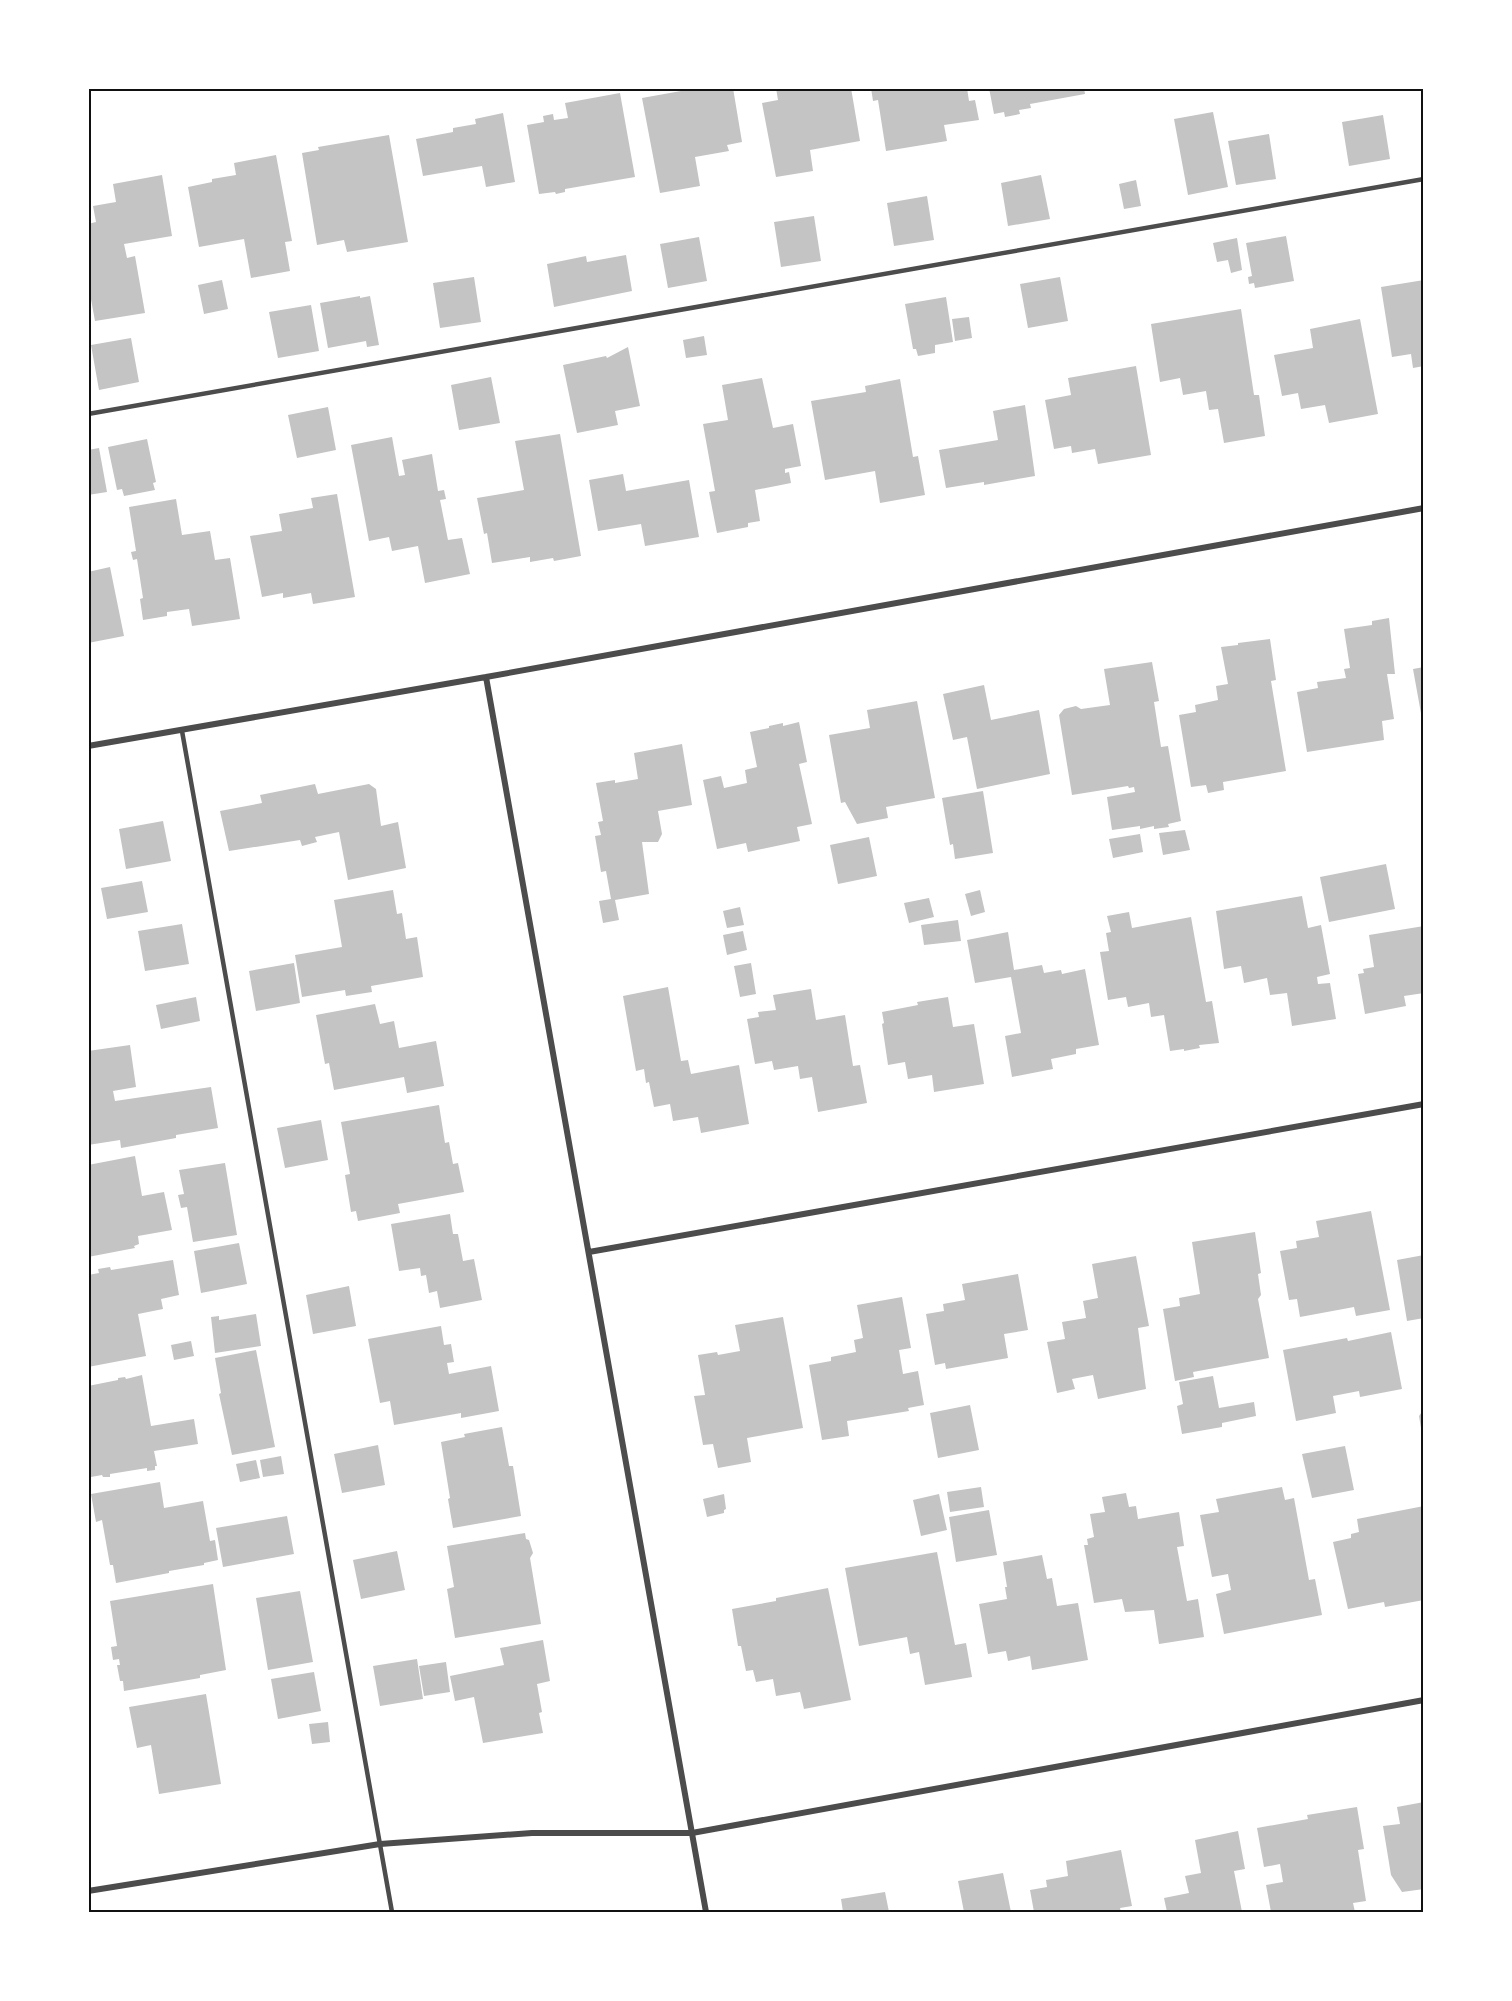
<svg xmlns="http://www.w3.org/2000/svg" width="1512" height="2001" font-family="'Titillium Web',sans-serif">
  <rect width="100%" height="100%" fill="#fff"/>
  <path fill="#c4c4c4" d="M681,88H733L742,142L727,145L729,151L695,157L700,186L660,193L642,98L681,91Z
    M776,88H851L860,141L810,150L813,171L776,177L762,103L778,100Z
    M871,88H967L969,101L975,100L979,120L944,125L947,141L886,151L878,100L873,101Z
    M989,88H1084L1085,94L1030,104L1031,108L1019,110L1020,114L1005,117L1004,112L994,114Z
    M620,93L635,177L565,189V192L556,194L555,192L539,194L527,125L544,122L543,116L553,114L554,120L568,118L565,103Z
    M1213,112L1228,187L1188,195L1174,119Z
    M503,113L515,182L486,187L482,166L423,176L416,139L453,132V128L476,124L475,119Z
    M1383,115L1390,159L1349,166L1342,122Z
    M1269,134L1276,179L1236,185L1228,141Z
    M389,135L408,242L347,252L344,240L317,245L302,153L319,150L318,147Z
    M276,155L292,241L285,242L290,271L251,278L244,239L199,247L188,187L212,182V179L236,175L234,163Z
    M162,175L172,236L124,244L127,258L135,256L145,313L95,321L88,283V224L96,222L93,206L116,202L113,184Z
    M1041,175L1050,219L1008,226L1001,183Z
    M1136,180L1141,206L1124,209L1119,184Z
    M927,196L934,240L894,246L887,203Z
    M814,216L821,261L781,267L774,222Z
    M1286,236L1294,281L1255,288L1254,283L1249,284L1248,277L1252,276L1246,243Z
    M699,237L707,281L668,288L660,244Z
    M1237,238L1242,270L1231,273L1228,260L1217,262L1213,243Z
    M626,255L632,291L554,307L547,264L586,256L587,262Z
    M474,277L481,322L440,328L433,283Z
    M1060,277L1068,321L1028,328L1020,284Z
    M222,280L228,309L204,314L198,285Z
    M1424,280V366L1413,368L1411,354L1392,357L1381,287Z
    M360,296V298L370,296L379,345L367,347L366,341L328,348L320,303Z
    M946,297L953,342L935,345V353L918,356L916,349H913L905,304Z
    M311,305L319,351L278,358L269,312Z
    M1241,309L1254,395H1259L1265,436L1224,443L1218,409L1209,410L1206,391L1183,395L1180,378L1160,382L1151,324Z
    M969,317L972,338L955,341L952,319Z
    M1360,319L1378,414L1329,423L1325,405L1301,409L1298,393L1282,396L1274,355L1313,348L1310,329Z
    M704,336L707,355L686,358L683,340Z
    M131,338L139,382L99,390L91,345Z
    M628,347L640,406L615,411L618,425L577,433L563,365L606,356L607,358Z
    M1136,366L1151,455L1098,464L1095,449L1072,453L1071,446L1054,449L1045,400L1071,395L1068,378Z
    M491,377L500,423L459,430L451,385Z
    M762,378L773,428L793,424L801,466L785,469V473L789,472L791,483L755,490L760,521L748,523V527L717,533L709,492L715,491L703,424L728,420L722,385Z
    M900,379L913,457L918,456L925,495L880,503L875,471L825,480L811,401L866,392L865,386Z
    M1025,405L1035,476L984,485V482L946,488L939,450L998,440L993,411Z
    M328,407L336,450L297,458L288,415Z
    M560,434L581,556L554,561L553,558L530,562V557L492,563L487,533L484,534L477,498L524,490L515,441Z
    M392,437L399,476L405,475L402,460L432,454L438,491L444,490L446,499L440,500L448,540L462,538L470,574L425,583L418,546L392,551L389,537L369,541L351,445Z
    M147,439L156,482L153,483L155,490L124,496L122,489L117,490L108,447Z
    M99,448L107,492L88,495V450Z
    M623,474L626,491L689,480L699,537L645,546L641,524L598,531L589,480Z
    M337,494L355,597L313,604L311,593L283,598V593L262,597L250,536L282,531L279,514L313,508L311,498Z
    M176,499L182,535L210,531L215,560L230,558L240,619L192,626L189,609L167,612V616L143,620L140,599L143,598L137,559L133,560L131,552L136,551L129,507Z
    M110,567L124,636L88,643V572Z
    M1389,618L1395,674H1387L1394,719L1382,721L1384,740L1307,752L1297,692L1318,688L1317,682L1346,678L1344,669L1350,668L1344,629L1372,625V621Z
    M1270,639L1276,680L1271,681L1286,771L1223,782L1224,790L1208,793L1206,785L1191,787L1179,715L1196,712L1195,705L1218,700L1216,686L1228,684L1221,647L1238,645V643Z
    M1152,662L1159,701L1154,702L1161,747L1168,746L1181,821L1168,824L1169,827L1154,829V826L1140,829V826L1112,830L1107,797L1135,792L1134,787L1129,788L1128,786L1072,795L1059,715L1064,709L1076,706L1081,709L1110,705L1104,669Z
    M1424,667V719H1422L1413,669Z
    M984,685L991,720L1039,710L1050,774L977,789L967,737L953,740L943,694Z
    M917,701L935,798L886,807L888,818L857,824L845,802L841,803L829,735L870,728L867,710Z
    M799,722L807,762L799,764L812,824L797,827L800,841L748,852L746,843L717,849L703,780L721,776L724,788L747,783L745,770L757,767L750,732L769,728V726L783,723V726Z
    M682,744L692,805L658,811L662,834L658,842H642L649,894L615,900L619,920L603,923L599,901L611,899L606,871L601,872L595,836L601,835L598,822L603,821L596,783L615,780V783L638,779L634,753Z
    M315,784L318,794L369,784L376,789L381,826L398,822L406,868L348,880L339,832L315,837L317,842L302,846L300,840L229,851L220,811L262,803L260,795Z
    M983,791L993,853L955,859L953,844L950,845L942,798Z
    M163,821L171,861L126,869L119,829Z
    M1185,830L1190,850L1163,855L1159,833Z
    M1140,834L1143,852L1113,858L1109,839Z
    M869,837L877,876L838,884L830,845Z
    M1386,864L1395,909L1329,922L1320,877Z
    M142,881L148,912L107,919L101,888Z
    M393,890L397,914L402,913L406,939L417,937L423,977L371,986L372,992L346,996L345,990L302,997L295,955L342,947L334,900Z
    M980,890L985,912L971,916L965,894Z
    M1302,896L1308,928L1321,925L1330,974L1317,977L1318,984L1330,983L1336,1019L1292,1026L1287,993L1270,995L1267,978L1244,983L1241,966L1224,969L1216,911Z
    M929,898L934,917L909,923L904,903Z
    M740,907L744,925L727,928L723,911Z
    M1129,912L1132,928L1191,917L1206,1002L1212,1001L1219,1043L1199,1045L1200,1048L1184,1051V1049L1170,1051L1164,1015L1151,1017L1149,1003L1128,1007L1126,997L1108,1000L1100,952L1109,951L1106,933L1111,932L1107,916Z
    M958,920L961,941L924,945L921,925Z
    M182,924L189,964L145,971L138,931Z
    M1424,926V993L1404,996L1406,1006L1365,1014L1358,974L1364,973L1363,969L1374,967L1369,935Z
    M743,931L747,950L727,955L723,935Z
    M1008,932L1014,970L1042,965L1044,973L1061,970L1062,974L1085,969L1099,1045L1076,1049V1054L1051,1059L1053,1069L1012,1077L1005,1036L1021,1033L1011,977L975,983L967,940Z
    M294,963L300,1003L256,1011L249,971Z
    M751,963L756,994L740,997L734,966Z
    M668,987L681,1061L688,1060L691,1074L739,1065L749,1124L701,1133L698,1117L673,1121L670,1104L654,1107L649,1082L646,1083L644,1069L636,1071L623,996Z
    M811,989L816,1020L845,1015L853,1066L860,1065L867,1103L818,1112L812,1077L800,1079L798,1066L774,1070L772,1061L755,1064L747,1019L759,1017L758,1012L776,1010L773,995Z
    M196,997L200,1021L161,1029L156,1005Z
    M948,997L953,1027L974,1024L984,1084L934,1092L932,1075L908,1079L905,1062L888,1065L882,1024L884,1023L882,1012L918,1005L917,1002Z
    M375,1004L380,1024L394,1021L399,1048L436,1041L444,1086L407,1093L404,1077L334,1090L329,1063L325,1064L316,1015Z
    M130,1045L136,1087L113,1091L115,1101L211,1087L218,1128L176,1135V1138L121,1148L120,1140L88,1145V1051Z
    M439,1105L445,1143L449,1142L453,1164L458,1163L464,1192L398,1204L400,1213L358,1221L356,1211L351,1212L345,1175L350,1174L341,1122Z
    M321,1120L328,1160L285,1168L277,1128Z
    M135,1156L142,1196L164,1192L172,1230L138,1236L139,1244L134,1246L135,1248L88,1257V1165Z
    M225,1163L237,1235L193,1242L187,1207L181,1208L178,1195L184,1194L179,1170Z
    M1371,1211L1390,1310L1356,1316L1354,1307L1300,1317L1297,1299L1289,1300L1280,1251L1297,1248L1296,1241L1319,1237L1316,1221Z
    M450,1214L453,1234H458L463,1261L474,1259L482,1300L440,1308L437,1291L429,1293L426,1275L421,1276L420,1268L399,1271L391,1224Z
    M1255,1232L1261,1273L1258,1274L1261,1295L1258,1299L1269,1358L1193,1372L1194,1377L1175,1381L1163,1309L1180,1306L1179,1298L1200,1294L1192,1242Z
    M239,1243L247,1284L201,1293L194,1251Z
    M1424,1255V1318L1407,1321L1397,1260Z
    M1136,1256L1149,1326L1138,1328L1146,1389L1098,1399L1093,1375L1072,1379L1075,1389L1057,1393L1047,1342L1065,1339L1062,1322L1086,1318L1083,1301L1098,1298L1092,1264Z
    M173,1260L179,1295L161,1299L163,1309L138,1314L146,1356L88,1367V1275L99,1273L98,1269L110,1267L111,1270Z
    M1018,1274L1028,1330L1004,1334L1008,1358L946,1369L945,1363L935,1365L926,1314L944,1311L943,1304L965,1300L962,1284Z
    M349,1286L356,1326L313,1334L306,1295Z
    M902,1297L911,1348L899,1350L903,1374L918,1371L924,1405L908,1408L909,1411L847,1421L849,1436L822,1440L809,1365L831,1361V1357L856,1352L854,1340L863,1338L857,1305Z
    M256,1314L261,1346L215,1353L211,1317L219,1316V1320Z
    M783,1317L803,1428L747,1438L751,1462L718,1468L713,1444L703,1445L694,1396L705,1395L698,1355L717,1352L718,1355L740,1351L735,1325Z
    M441,1326L444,1345L451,1344L454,1362L447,1363L449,1374L491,1366L499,1411L461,1418V1413L394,1425L390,1401L380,1403L368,1339Z
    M1391,1332L1402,1389L1360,1397L1359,1391L1333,1396L1336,1413L1296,1421L1283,1350L1347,1338L1348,1341Z
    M191,1341L194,1356L174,1360L171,1345Z
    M256,1350L275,1447L232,1455L219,1394L221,1393L215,1358Z
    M142,1375L151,1426L194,1419L198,1444L154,1451L157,1466H155V1470L147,1471V1468L110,1474V1477H103L102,1475L91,1477L88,1470V1386L118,1380V1378L125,1377L126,1379Z
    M1213,1376L1219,1408L1254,1402L1256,1416L1222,1423V1427L1182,1434L1177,1406L1183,1404L1179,1382Z
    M970,1405L979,1450L938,1458L930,1413Z
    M1424,1409V1429L1421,1428L1419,1416Z
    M502,1427L509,1466H513L521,1516L453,1528L448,1499L450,1498L441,1442L465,1437L464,1434Z
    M378,1445L385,1485L342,1493L334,1454Z
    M1345,1446L1354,1490L1312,1498L1302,1454Z
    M281,1456L284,1474L263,1477L260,1460Z
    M256,1460L260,1478L240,1482L236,1464Z
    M160,1482L164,1508L203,1501L210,1541L215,1540L218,1560L204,1563V1565L169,1571V1573L116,1583L113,1565H110L102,1520L96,1522L91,1494Z
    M981,1487L984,1507L950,1512L947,1492Z
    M1282,1487L1285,1500L1294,1498L1309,1580L1315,1579L1322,1615L1224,1634L1216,1594L1231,1590L1228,1574L1212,1577L1200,1515L1219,1512L1216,1499Z
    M1126,1493L1129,1507L1136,1506L1138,1519L1179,1512L1184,1546L1177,1547L1187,1601L1198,1599L1204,1637L1159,1644L1154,1610L1125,1612L1122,1599L1094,1603L1084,1545H1088L1087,1539L1094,1537L1090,1514L1105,1512L1102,1497Z
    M724,1494L726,1509L724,1510V1513L707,1517L703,1499Z
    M939,1494L947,1530L921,1536L913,1500Z
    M1424,1506V1600L1385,1607L1384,1602L1348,1609L1333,1542L1351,1538V1534L1359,1532L1357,1519Z
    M989,1510L997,1555L956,1562L949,1517Z
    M287,1516L294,1554L223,1567L216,1528Z
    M525,1533L526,1539L529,1540L533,1553L530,1558L541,1624L455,1638L447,1589L454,1587L447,1546Z
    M397,1551L405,1590L361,1599L353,1560Z
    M937,1552L955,1645L966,1643L972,1677L925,1685L919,1652L910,1654L907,1637L859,1646L845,1568Z
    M1042,1555L1047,1579L1052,1578L1057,1606L1078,1603L1088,1660L1032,1670L1030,1656L1008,1661L1006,1651L988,1654L979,1604L1007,1599L1005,1587H1007L1003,1562Z
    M213,1584L226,1670L200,1675V1678L124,1691L123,1681H120L117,1665H120L119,1659L113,1660L111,1647L117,1646L110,1601Z
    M828,1588L851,1700L804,1709L800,1692L776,1696L773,1679L756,1682L753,1670L746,1671L741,1646H738L732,1609L776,1601V1598Z
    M300,1591L313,1662L268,1670L256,1598Z
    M543,1640L550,1681L537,1684L542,1712L539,1713L543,1733L483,1743L474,1697L455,1701L450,1676L504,1665L500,1648Z
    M417,1659L423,1699L380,1706L373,1666Z
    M446,1662L450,1692L424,1696L419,1666Z
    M314,1672L321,1711L278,1719L271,1679Z
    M206,1694L221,1784L159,1794L151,1745L137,1748L129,1707Z
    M328,1722L330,1742L312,1744L309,1724Z
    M1424,1802V1889L1402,1892L1391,1875L1383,1826L1400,1824L1397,1807Z
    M1357,1807L1364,1849L1358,1850L1366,1901L1353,1903L1355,1912H1271L1266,1885L1283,1882L1280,1864L1264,1867L1257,1828L1308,1819L1307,1815Z
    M1238,1831L1245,1869L1234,1871L1242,1912H1167L1164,1898L1189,1893L1185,1876L1201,1873L1195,1840Z
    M1121,1850L1132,1906L1120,1908L1121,1912H1034L1030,1890L1047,1887L1046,1880L1068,1876L1066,1861Z
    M1003,1873L1011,1912H964L958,1881Z
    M885,1892L889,1912H843L841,1899Z"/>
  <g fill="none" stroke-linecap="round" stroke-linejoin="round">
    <path stroke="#4c4c4c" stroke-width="4.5" d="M88,414L1424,179
      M182,731L392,1912"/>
    <path stroke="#4c4c4c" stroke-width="6" d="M486,677L706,1912
      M88,746L486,677L1424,508
      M589,1252L1424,1104
      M88,1891L380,1844L532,1833H692L1424,1700"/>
  </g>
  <rect width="1512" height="2001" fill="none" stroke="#ffffff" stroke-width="180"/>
  <rect x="90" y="90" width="1332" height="1821" fill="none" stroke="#111" stroke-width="2"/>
</svg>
